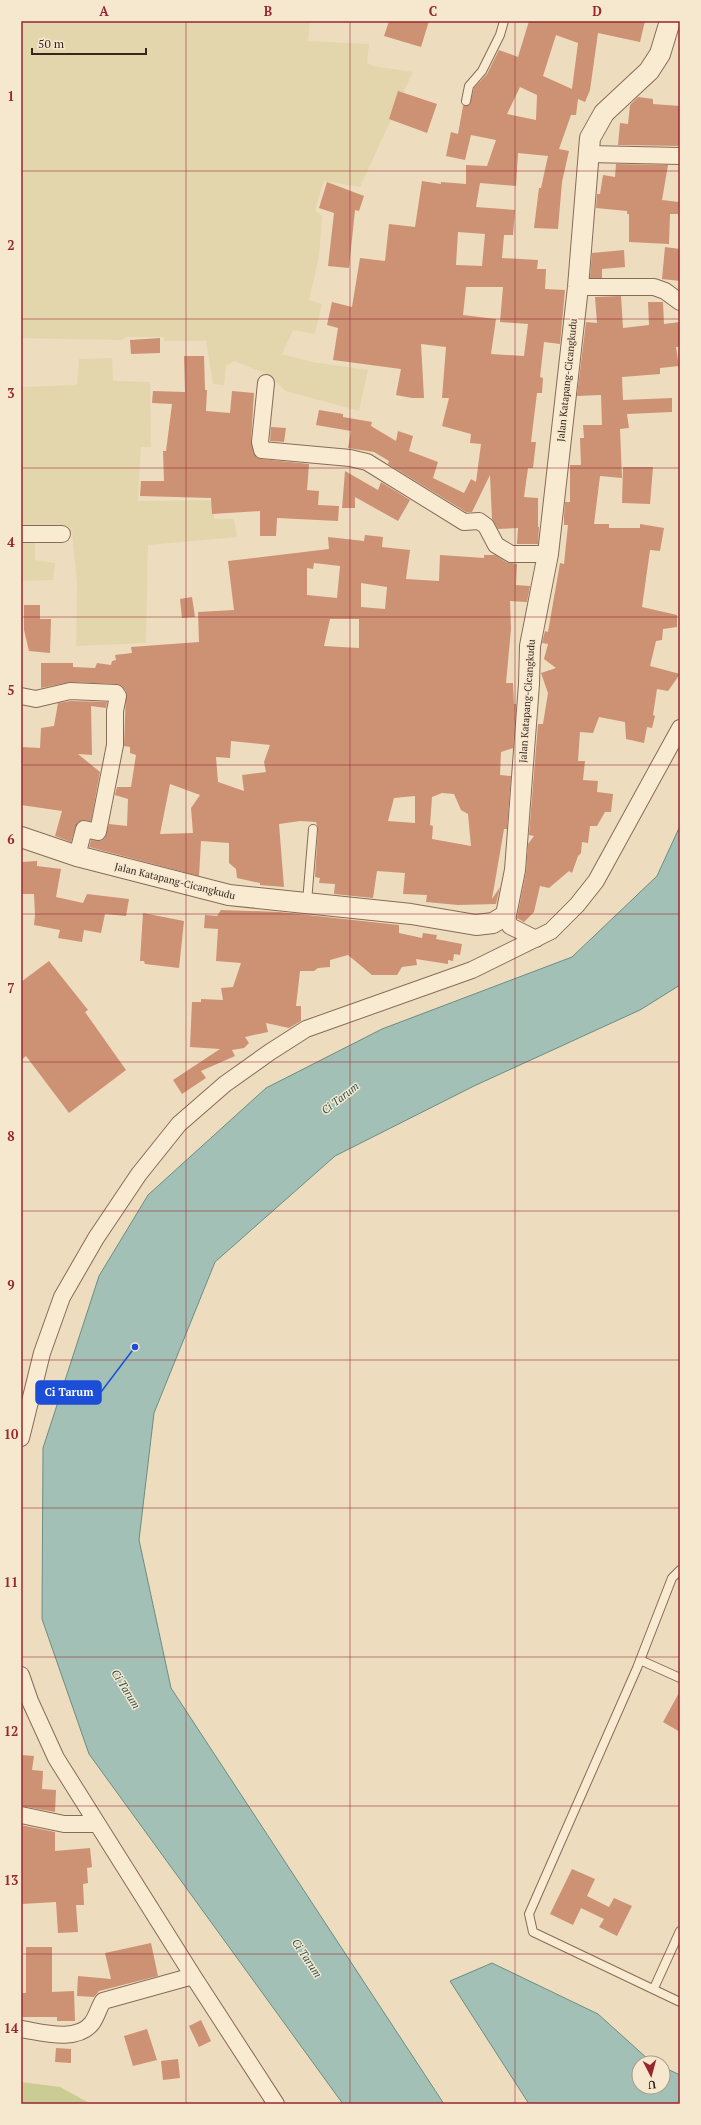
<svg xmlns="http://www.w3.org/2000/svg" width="701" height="2125" font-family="'PT Serif',serif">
  <rect width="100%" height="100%" fill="#eedcbf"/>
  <path fill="#e4d6ac" d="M21,21H310L308,41L369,44L367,63L373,66L413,72L360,187L324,181L315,210L322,216L319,257L309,300L322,304L315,334L293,330L282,354L312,362L368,370L359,411L286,391L267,374L234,361L226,366L224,385L213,384L206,341H164V337H126L121,340L21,338Z
    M112,358L113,381L150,382L151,447H141L138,501L214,500V519H234L237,537L148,545L146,643L76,646L77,583L72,532L35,531V560L55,563L53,580L21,581V387L77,385L79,359Z"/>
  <path fill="#cbcc93" d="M21,2082L60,2087L91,2104H21Z"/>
  <path fill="#a2c0b5" stroke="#6a8e81" d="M680,826V985L640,1010L474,1086L335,1156L215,1262L154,1413L139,1540L171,1688L444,2104H343L89,1754L42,1619L43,1448L99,1276L148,1195L266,1088L382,1029L572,957L657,876Z
    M492,1963L598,2014L649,2060L655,2063H639V2087H663V2067L680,2075V2104H529L450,1981Z"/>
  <path fill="#cd9174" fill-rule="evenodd" d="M389,21H429L421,47L384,36Z
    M529,21H645L640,42L598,33L590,90L585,102L578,99L576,115H571L559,149L569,151L562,182L558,229L534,228L539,188H541L548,156L518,153L516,186L480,183L476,207L515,210L513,235H504L502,258L538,260L537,269H546L545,289L565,290L560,344L544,342L540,377L543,378L542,393H537L531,442H536L533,468H528L524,497L538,498V527H539L538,544H517L518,528L498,529L492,519L490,475L472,512H466L388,464L389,461L374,452L348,448L351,431L316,425L319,410L343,414V417L372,422L371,426L396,441L398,431L413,436L409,451L438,462L433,478L464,493L471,479L476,482L481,444L470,443L471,434L442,426L449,398H442L446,347L421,344L424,398H412L396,395L401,369L333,360L338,328L327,325L332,302L352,307L360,258L385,261L389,224L415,227L422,181L441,184V182L466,184V165L487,166L496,140L471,135L465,160L446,156L451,132L458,134L463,106L470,104L474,88L487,74L499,50L518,57ZM556,35L578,43L572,89L543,76ZM520,87L537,95L536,120L507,114ZM458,232L485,234L482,266L456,265ZM466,287H503L500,322L528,324L524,356L491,354L496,319L463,315Z
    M398,91L437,104L427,133L389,119Z
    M638,97L653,99V104L680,106V146L618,145L620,123L628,124L630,105Z
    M616,164L668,165L662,200L679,202L678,214H670L669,244L629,242V214H627V211L596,208L597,194H600L603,175L615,177Z
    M327,182L364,196L359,211L355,210L349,268L328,266L334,213L319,208Z
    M665,247L680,249V281L662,279Z
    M624,250L625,267L602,269V278H590L592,253Z
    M621,296L623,328L649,325L648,302H663L664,324L680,322V347H676L679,366L660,368V374L622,377L623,400L672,398V412L627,414L629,428L620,429L622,478L600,476L594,524H609V528H640V524L664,528L660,551L650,550L642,607L677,615V627L663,629L662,640L656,641L650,666L680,674L668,691L657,689L653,715L655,716L652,728L647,727L644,743L626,739L625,722L599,717L593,733L580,732L578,761H585L583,780L598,781L597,792L613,794L611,812H605L597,826H590L588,843L582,842L581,853L578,856L572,873L569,871L549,888L540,886L534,912L524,922L517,918L526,872L528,844L534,836L529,835L538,724H543L548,693L541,673L556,668L544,659L548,644L542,643L545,631L548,632L560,563L564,564L568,525H564V516L565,502H570V465H581L580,438H584L583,425H602L601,395L577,396L586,322L597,323L595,297Z
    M160,338V353L131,354L130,340Z
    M184,356H204L205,390H207L206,411L230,413L232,391L254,393L251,441L256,457L261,459L309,464L307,490L319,491L318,505L339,506L338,521L277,518L276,536H260V511L212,514L211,498L140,496L141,481H164L163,451H166L172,404L152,403L153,391L185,392Z
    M271,427L286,428L284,442L270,441Z
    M623,467H653L650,504L622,503Z
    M345,471L378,490L381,482L410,500L398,521L355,497V508H342Z
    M365,535L383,537L382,547L410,550L406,579L439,581L440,555L484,558V555H495L506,562L517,564L516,585L530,586L527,602L510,601L511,629L506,683H513L514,704H516L513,748L501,752L500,775L511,776L507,829H504L492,899L500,887L496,904L458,905L426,902L427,895L403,894L405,873L377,871L373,898L334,894L335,884L319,883L320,878L315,877L318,829L316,822L300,821L279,824L284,887L260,885V883L237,878L236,869L229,863V843L201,841L199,876L89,847L91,840L101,841L105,838L109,824L127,826L128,799L115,795L117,787H131L136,755L130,753V747L124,746L126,691L121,685L117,684L70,682L41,688V663H73V667L95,668L97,663L111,665L112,661L116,660L115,655L132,653L131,647L199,642L198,612L234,610L228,561L329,549L328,537L364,541ZM314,563L340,566L337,598L307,595V568L313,569ZM361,583L387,587L385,609L361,607ZM330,619H359V648L324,646ZM231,741L270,745L264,762L266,772L242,775L244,791L218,782L216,757L230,758ZM170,784L200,795L191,808L193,833L160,834ZM442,793L454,794L461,810L468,814L471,846L432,839L433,826L430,825L432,797ZM415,796V823L388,821L394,798Z
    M192,597L195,617L182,618L180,599Z
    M24,605H40V619H51L50,653L29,651L24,630Z
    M71,701L107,702L106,708L91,706L92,755L78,754L100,772L91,821L82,820L77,823L71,842L55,836L62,811L21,805V747L40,748L41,728L54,726L58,703Z
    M37,861V866L61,869L56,897L83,903L87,894L129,899L126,916L105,914L101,933L84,930L82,942L58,938L60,930L34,925L35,915L34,894H21V862Z
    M221,910L280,912L399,925V933L422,938L423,933L437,935L436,939L462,944L460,955L454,954L453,961L448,960V964L416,959L417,965L402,967L397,975H372L348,955L330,960V967L318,968L314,971H300L296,1006H301V1021L289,1028L266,1023L268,1032L245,1037L249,1043L244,1048L232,1050L235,1056L201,1071L206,1078L182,1094L173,1080L220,1049L190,1047L192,1002H201V999L223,1000L221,988L233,987L241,963L216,961L218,929L204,928L205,915L217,916Z
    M143,913L184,921L179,968L145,964L144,961H140Z
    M49,961L88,1010L85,1012L126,1070L69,1113L26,1056L21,1060V982Z
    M680,1691V1732L663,1722Z
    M21,1755L34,1756L32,1770L43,1771L42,1789L56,1790L55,1812L21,1806Z
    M21,1825L55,1832V1851L90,1848L92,1867L87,1868L88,1883L83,1884L84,1905H76L78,1932L58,1933L56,1902L21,1904Z
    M572,1869L595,1879L587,1896L609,1907L614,1898L632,1906L617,1936L599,1927L604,1919L581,1908L573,1925L550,1914Z
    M151,1943L158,1976L99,1991L94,1997L77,1996L78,1976L111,1979L105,1953Z
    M26,1947H52V1992L74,1991L75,2021H57V2017H21V1993H26Z
    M201,2020L211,2041L199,2047L189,2026Z
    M147,2029L157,2060L133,2066L124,2036Z
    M56,2048L71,2049V2063L55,2062Z
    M178,2059L180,2078L163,2080L161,2061Z"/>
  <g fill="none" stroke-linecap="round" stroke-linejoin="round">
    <g stroke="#876c57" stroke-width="10">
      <path id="service" d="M466,101L469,86L482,71L500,35L504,21
        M307,902L313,829
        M680,1570L672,1578L637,1668L529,1914L533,1932L680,2002
        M640,1660L680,1678
        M654,1988L680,1931"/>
    </g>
    <g stroke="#876c57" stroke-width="18">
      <path id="minor" d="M588,154L680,156
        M578,287H654L665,291L680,302
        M266,383L260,442L262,450L350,458L367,462L464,522L479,521L486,526L496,545L511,554H548
        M21,534H62
        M21,696L36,699L70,691L116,693L118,696L115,711V745L98,832L84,829L77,856
        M506,915L510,926L536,939
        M21,1438L42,1353L62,1297L96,1238L139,1174L179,1124L225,1084L270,1052L306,1029L472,970L551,931L577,905L596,881L680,728
        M21,1675L30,1701L56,1758L193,1976L276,2104
        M21,1815L64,1824H97
        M21,2029C41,2032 77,2043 92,2023C97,2016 99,2007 103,2001L193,1976"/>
    </g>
    <g stroke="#876c57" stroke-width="22">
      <path id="tertiary" d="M21,837L77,856L229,895L411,914L476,925L493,923L506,915L515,870L529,684L530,646L548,554L578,287L590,138L604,113L649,71L660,54L670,21"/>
    </g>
    <use href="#service" stroke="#f9ead2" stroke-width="8"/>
    <use href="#minor" stroke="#f9ead2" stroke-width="16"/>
    <use href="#tertiary" stroke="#f9ead2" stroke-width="20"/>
  </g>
  <path fill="none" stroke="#972631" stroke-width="1" stroke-opacity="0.55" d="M186,21V2104M350,21V2104M515,21V2104M21,171H680M21,319H680M21,468H680M21,617H680M21,765H680M21,914H680M21,1062H680M21,1211H680M21,1360H680M21,1508H680M21,1657H680M21,1806H680M21,1954H680"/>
  <g text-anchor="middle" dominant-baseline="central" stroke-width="3" stroke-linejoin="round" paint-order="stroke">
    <g font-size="10" fill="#36261c" stroke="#f6e7cf">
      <text transform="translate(567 380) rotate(-84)">Jalan Katapang-Cicangkudu</text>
      <text transform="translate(527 701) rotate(-86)">Jalan Katapang-Cicangkudu</text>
      <text transform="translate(175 881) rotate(14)">Jalan Katapang-Cicangkudu</text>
    </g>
    <g font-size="11" font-style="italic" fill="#2b5650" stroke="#f6e7cf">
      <text transform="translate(340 1098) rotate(-38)">Ci Tarum</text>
      <text transform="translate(126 1689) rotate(58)">Ci Tarum</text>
      <text transform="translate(307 1958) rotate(56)">Ci Tarum</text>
    </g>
  </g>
  <path fill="none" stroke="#1d4ed8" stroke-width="1.5" d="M135 1347L101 1392"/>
  <circle fill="#1d4ed8" stroke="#f6e7cf" stroke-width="1.5" cx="135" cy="1347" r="4"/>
  <rect fill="#1d4ed8" stroke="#1d4ed8" stroke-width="1.5" x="36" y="1381" width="65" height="23" rx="4"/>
  <g font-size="11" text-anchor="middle" font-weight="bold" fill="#fff">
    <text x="69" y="1396">Ci Tarum</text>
  </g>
  <rect width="701" height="2125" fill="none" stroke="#f6e7cf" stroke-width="44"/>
  <g transform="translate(651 2075) rotate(174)"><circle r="19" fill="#f6e7cf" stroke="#a99a87"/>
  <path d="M0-3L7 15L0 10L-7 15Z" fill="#972631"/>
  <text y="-6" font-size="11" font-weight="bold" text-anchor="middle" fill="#36261c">U</text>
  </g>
  <path d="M32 48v6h114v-6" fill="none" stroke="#36261c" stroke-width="2"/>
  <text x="38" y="48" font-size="12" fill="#36261c" stroke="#f6e7cf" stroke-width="3" paint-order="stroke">50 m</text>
  <rect x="22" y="22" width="657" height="2081" fill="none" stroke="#972631" stroke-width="1.5"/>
  <g font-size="13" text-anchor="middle" font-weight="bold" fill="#972631">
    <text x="104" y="16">A</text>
    <text x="268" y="16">B</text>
    <text x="433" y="16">C</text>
    <text x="597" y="16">D</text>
    <text x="11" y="101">1</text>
    <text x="11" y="250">2</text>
    <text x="11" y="398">3</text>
    <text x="11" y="547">4</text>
    <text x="11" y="695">5</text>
    <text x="11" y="844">6</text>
    <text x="11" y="993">7</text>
    <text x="11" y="1141">8</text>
    <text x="11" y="1290">9</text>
    <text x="11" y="1439">10</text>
    <text x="11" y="1587">11</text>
    <text x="11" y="1736">12</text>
    <text x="11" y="1885">13</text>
    <text x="11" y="2033">14</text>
  </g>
</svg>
